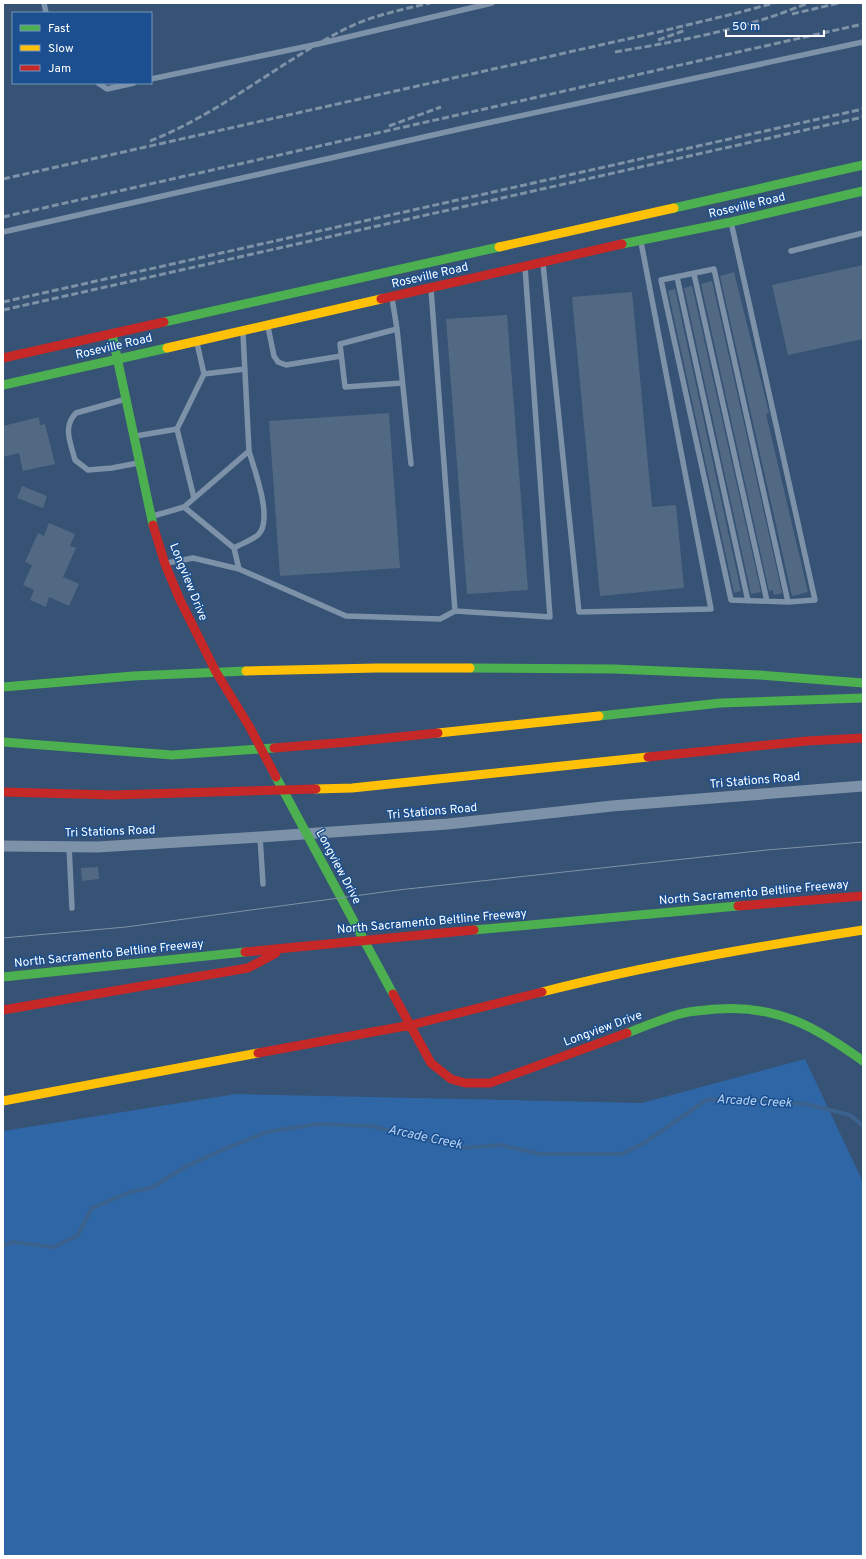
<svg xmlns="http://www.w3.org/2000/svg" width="866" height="1559" font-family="Overpass,sans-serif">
  <rect width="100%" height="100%" fill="#365274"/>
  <path fill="#2f66a5" d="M805,1059L863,1182V1556H3V1131L236,1094L642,1103Z"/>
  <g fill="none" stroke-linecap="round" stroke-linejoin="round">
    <path stroke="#3b618d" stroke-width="4" d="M3,1246L12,1242L54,1247L78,1235L92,1208L130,1192L151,1188L187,1166L222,1150L267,1132L317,1124L371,1126L463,1148L499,1145L541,1154H622L644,1143L706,1100L735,1098L806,1104L850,1115L863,1126"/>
  </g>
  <path fill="#526984" d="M863,265V339L788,355L772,285Z
    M734,272L769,413L766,414L808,592L792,596L720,276Z
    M712,281L782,593L774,595L773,590L769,591L701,284Z
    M691,286H692L761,592L751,594L684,288Z
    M675,289L741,591L734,593L668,291Z
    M632,292L652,507L676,505L684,588L600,596L572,297Z
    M507,315L528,590L467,594L446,319Z
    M389,413L400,568L280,576L269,421Z
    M39,417L40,425L45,424L55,464L23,471L19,453L3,457V426Z
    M22,486L47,496L43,508L17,498Z
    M49,523L75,534L70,546L76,548L63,577L79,584L69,606L49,597L46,607L30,600L34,590L23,585L32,565L25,562L38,533L44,536Z
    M98,867L99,879L82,881L81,868Z"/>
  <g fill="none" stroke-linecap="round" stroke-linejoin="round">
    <path stroke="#7d92a8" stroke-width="5.5" d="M44,3L46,13
      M151,79L318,44L492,3
      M98,83L107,89L134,83
      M731,222L815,600L788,602L714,269L661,280L731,600L788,602
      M3,232L464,128L863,42
      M791,251L863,233
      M543,264L579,612L711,609L641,242
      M694,274L767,601
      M677,277L748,601
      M431,289L455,611L550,617L525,267
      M392,298L397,329L411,464
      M268,327L274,356L278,362L286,365L341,356
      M397,329L340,344L345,387L402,383
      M204,374L245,369
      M126,399L76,413C62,427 71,444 75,460L88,470L112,468L138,463
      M136,436L177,429
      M194,498L177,429L204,374L197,343
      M184,507L234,548L239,569
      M153,516L184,507L249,451L243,333
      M234,548C241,544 252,540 258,535C274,520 254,469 249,451
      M167,563L193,558L239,569L346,616L440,619L455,611
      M260,837L263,884
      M69,846L72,908"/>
    <path stroke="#7d92a8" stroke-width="11" d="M3,846L97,847L260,837L448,824L612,806L863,786"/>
    <path stroke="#4caf50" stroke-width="9" d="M674,208L863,165
      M622,244L731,222L863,191
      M164,322L499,247
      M112,334L153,525
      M3,385L167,348
      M470,668L614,669L760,675L863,683
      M3,687L133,676L246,671
      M599,716L721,703L863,698
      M3,742L172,755L274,748
      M276,777L393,994
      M474,930L738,906
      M3,977L245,952
      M627,1033C643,1027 660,1020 676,1015C689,1011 704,1010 718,1009C778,1005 816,1027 863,1061"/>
    <path stroke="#ffc107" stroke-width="9" d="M499,247L674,208
      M167,348L381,299
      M246,671L377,668H470
      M438,733L599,716
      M316,789L352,788L648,757
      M542,992C648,965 755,947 863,930
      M3,1101L258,1053"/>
    <path stroke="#c62828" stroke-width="9" d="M381,299L622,244
      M3,358L164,322
      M153,525L165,564L180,600L216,672L249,726L276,777
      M274,748L349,742L438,733
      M648,757L807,741L863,738
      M3,792L113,795L316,789
      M738,906L863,896
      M245,952L474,930
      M393,994L431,1063L451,1079L465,1083H490L627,1033
      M3,1010L248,968L276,953
      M258,1053L411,1025L542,992"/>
    <path stroke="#7e92a7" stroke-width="1" d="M3,938L126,927L398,890L767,850L863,842"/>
    <path stroke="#7e92a7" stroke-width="3" stroke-dasharray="7 3" stroke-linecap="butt" d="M792,14L839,3
      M658,40L686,30
      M615,52C680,41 746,29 808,3
      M389,126L441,107
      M150,141C219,114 277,64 343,30C370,16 400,10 430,3
      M3,179L654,33L737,13L774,3
      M3,217L863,24
      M3,302L863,109
      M3,310L863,117"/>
  </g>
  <g text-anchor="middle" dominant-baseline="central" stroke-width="3" stroke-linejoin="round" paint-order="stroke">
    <g font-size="12" fill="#fff" stroke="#1b4f8f">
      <text transform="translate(747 206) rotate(-13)">Roseville Road</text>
      <text transform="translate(430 276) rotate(-13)">Roseville Road</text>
      <text transform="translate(114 347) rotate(-13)">Roseville Road</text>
      <text transform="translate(188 582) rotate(68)">Longview Drive</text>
      <text transform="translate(755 781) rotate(-5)">Tri Stations Road</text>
      <text transform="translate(432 812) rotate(-5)">Tri Stations Road</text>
      <text transform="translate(110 832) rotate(-2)">Tri Stations Road</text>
      <text transform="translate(338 867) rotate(62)">Longview Drive</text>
      <text transform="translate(754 893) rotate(-5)">North Sacramento Beltline Freeway</text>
      <text transform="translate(432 922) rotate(-5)">North Sacramento Beltline Freeway</text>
      <text transform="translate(109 954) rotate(-6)">North Sacramento Beltline Freeway</text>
      <text transform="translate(603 1029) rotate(-20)">Longview Drive</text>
    </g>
    <g font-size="13" font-style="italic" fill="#b5d3f5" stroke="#1b4f8f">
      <text transform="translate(754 1102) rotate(3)">Arcade Creek</text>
      <text transform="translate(425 1138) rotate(12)">Arcade Creek</text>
    </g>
  </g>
  <rect width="866" height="1559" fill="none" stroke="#ffffff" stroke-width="8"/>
  <rect x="12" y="12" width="140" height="72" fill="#1b4f8f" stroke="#7695bc"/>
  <rect x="20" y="25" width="20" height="6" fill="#4caf50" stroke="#7695bc"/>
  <text x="48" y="32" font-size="12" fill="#ffffff">Fast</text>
  <rect x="20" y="45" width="20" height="6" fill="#ffc107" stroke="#7695bc"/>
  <text x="48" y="52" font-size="12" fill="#ffffff">Slow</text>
  <rect x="20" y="65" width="20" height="6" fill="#c62828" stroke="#7695bc"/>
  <text x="48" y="72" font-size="12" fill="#ffffff">Jam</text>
  <path d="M726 30v6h98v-6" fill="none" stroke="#ffffff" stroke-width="2"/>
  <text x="732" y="30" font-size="12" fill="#ffffff" stroke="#1b4f8f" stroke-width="3" paint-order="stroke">50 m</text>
</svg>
